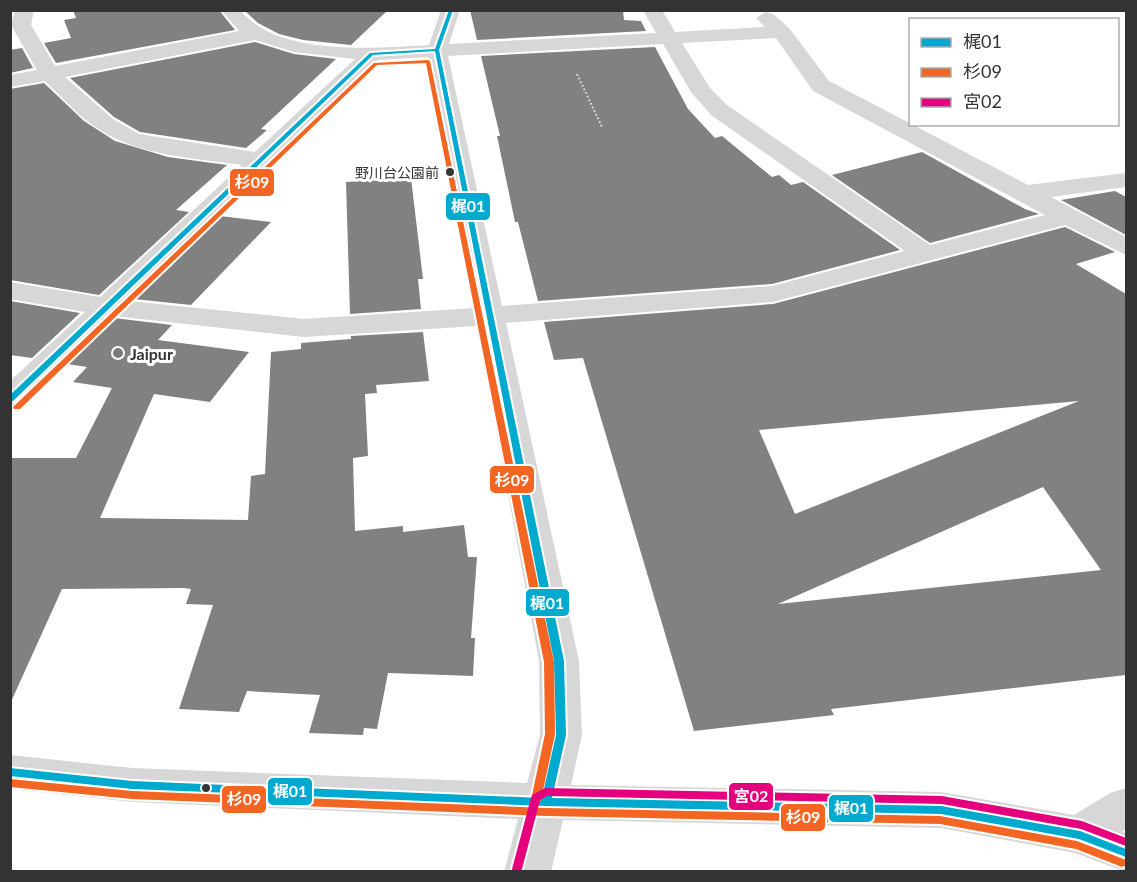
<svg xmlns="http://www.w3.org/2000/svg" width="1137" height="882" font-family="Lato,'Noto Sans JP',sans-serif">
  <rect width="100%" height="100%" fill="#fff"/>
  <path fill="#818181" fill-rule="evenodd" d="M73,10H219L235,30L56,63L44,43L71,38L64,20L76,18Z
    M244,10H388L351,45L303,40L279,34L258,23Z
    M470,10H623L624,20L641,21L646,31L477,40Z
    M255,42L294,54L336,59L261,129L267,130L246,148L140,132L114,117L70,78Z
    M655,47L688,109L715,138L722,136L772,177L779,175L791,185L803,182L900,250L772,284L538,301L518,222H515L497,136H500L481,56Z
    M22,48L33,68L10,73V50Z
    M44,83L84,121L115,141L168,157L227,165L176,210L189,212L99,295L10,280V89Z
    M922,152L1025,209L1039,214L930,243L832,175Z
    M411,178L423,279H418L421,309L350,314L346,182Z
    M1115,191L1126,197V235L1061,200Z
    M220,216L271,222L191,305L134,299Z
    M1065,227L1115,252L1076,264L1126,294V675L831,709L834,715L694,731L583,358L554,360L544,322L773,304ZM1079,401L795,514L759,430ZM1043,487L1101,570L778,604Z
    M10,301L80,313L32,358L10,355Z
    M114,318L172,325L158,340L249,352L210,402L154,394L100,518L248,520L251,476L265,474L271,352L301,349V343L351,339V336L423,332L429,381L376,385L377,393L365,394L368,456L353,458L355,531L403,526V532L464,525L468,557H477L471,638H475L473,676L388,673L377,729L364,728L363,735L309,733L320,695L247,691L239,712L179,709L213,605L186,604L191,589L184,588L62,589L10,704V458H76L112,388L73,382L87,367L67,364Z"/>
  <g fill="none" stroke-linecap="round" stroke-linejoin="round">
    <path stroke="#d6d6d6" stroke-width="2" stroke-dasharray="2 2" stroke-linecap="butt" d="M577,74L602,127"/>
    <path fill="#d7d7d7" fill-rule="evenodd" d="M15,10H34L31,25L55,66L239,31L221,10H240C278,57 375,48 429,45L441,10H460L449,44L656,33L643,10H662L675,32L765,27L756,18L766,12L773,14L789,28L829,81L1028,185L1126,173V187L1051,197L1126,237V255L1065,225L773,302L506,323L579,661L582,735L571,785L941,792L1074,815L1110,793L1126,788V829L1122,832L1126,833V872L1075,853L941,828L563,820L551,872H504L518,819L132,802L10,789V755L132,768L527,783L540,735L539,661L477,326L304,337L113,316L21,406L10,408V381L85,312L10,299V282L100,297L242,165C194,158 141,156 100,130C80,118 62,97 45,81L10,87V75L37,70L11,25ZM776,38L813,91L1045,215L930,245L727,105L710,88L682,43ZM255,40L294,52L355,59L255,152L139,134L113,119L65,77ZM663,44L691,92L711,115L905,251L772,286L502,306L448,56ZM428,57L474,308L304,319L129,301L378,60Z"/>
    <g stroke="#fff" stroke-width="4">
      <path id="bus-1" d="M449,10H453L439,50L564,661L566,735L552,798L941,806L1080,831L1126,849V857L1079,839L941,814L546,806L132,789L10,776V768L132,781L542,798L556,735L554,661L435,51L373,55L13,401H10V395L370,53L435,49Z"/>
    </g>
    <g stroke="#fff" stroke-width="4">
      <path id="bus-2" d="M428,60L430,61L554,662L555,734L541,800L540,803L536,804L532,803L531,800L545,734L544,662L426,63L377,65L20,409H14L13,407L374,63Z
        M10,779L132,791L546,808L940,816L1077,841L1126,860V865L1122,867L1076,849L940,824L546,816L132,799L10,787Z"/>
    </g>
    <g stroke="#fff" stroke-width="4">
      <path id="bus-3" d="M545,788L942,796L1082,821L1126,838V846L1081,829L942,804L547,796L540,800L522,869L521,872H513L512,869L531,798L532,795Z"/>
    </g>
    <use href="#bus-1" fill="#00a9ce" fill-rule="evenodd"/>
    <use href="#bus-2" fill="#f26522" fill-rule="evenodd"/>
    <use href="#bus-3" fill="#e5007d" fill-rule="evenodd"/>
  </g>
  <g fill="#333" stroke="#fff" stroke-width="2">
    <circle cx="450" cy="172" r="5"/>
    <circle cx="206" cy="788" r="5"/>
  </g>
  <circle fill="#7a7a7a" stroke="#fff" stroke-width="2" cx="118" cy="353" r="6"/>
  <g text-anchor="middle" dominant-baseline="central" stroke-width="6" stroke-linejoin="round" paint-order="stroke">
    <g font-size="14" fill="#333" stroke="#fff" text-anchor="end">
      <text x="439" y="172">野川台公園前</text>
    </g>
    <g font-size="16" font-weight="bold" fill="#333" stroke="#fff" text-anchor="start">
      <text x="130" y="353">Jaipur</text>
    </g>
  </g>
  <g stroke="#fff" stroke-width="2">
    <rect x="229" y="168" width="46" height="29" rx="6" fill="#f26522"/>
    <rect x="445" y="192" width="46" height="29" rx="6" fill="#00a9ce"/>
    <rect x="489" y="465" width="46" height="29" rx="6" fill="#f26522"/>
    <rect x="525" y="588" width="45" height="29" rx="6" fill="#00a9ce"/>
    <rect x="267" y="777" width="46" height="29" rx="6" fill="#00a9ce"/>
    <rect x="728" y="782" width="46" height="29" rx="6" fill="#e5007d"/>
    <rect x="221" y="785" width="46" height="29" rx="6" fill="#f26522"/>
    <rect x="828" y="794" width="46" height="29" rx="6" fill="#00a9ce"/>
    <rect x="780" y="803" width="46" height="29" rx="6" fill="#f26522"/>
  </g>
  <g font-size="16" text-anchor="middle" font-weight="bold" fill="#fff">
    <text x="252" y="188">杉09</text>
    <text x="468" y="212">梶01</text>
    <text x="512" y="486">杉09</text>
    <text x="547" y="609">梶01</text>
    <text x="290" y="797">梶01</text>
    <text x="751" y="802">宮02</text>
    <text x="244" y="805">杉09</text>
    <text x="851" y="814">梶01</text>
    <text x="803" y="823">杉09</text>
  </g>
  <rect width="1137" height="882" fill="none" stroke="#333333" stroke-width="24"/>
  <rect x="909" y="18" width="210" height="108" fill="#ffffff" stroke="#adadad" stroke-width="1.5"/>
  <rect x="921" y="38" width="30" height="9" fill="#00a9ce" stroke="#adadad" stroke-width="1.5"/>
  <text x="963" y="48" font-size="18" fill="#333333">梶01</text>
  <rect x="921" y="68" width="30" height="9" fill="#f26522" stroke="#adadad" stroke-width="1.5"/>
  <text x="963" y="78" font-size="18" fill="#333333">杉09</text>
  <rect x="921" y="98" width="30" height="9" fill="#e5007d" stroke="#adadad" stroke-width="1.5"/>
  <text x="963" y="108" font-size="18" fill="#333333">宮02</text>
</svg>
